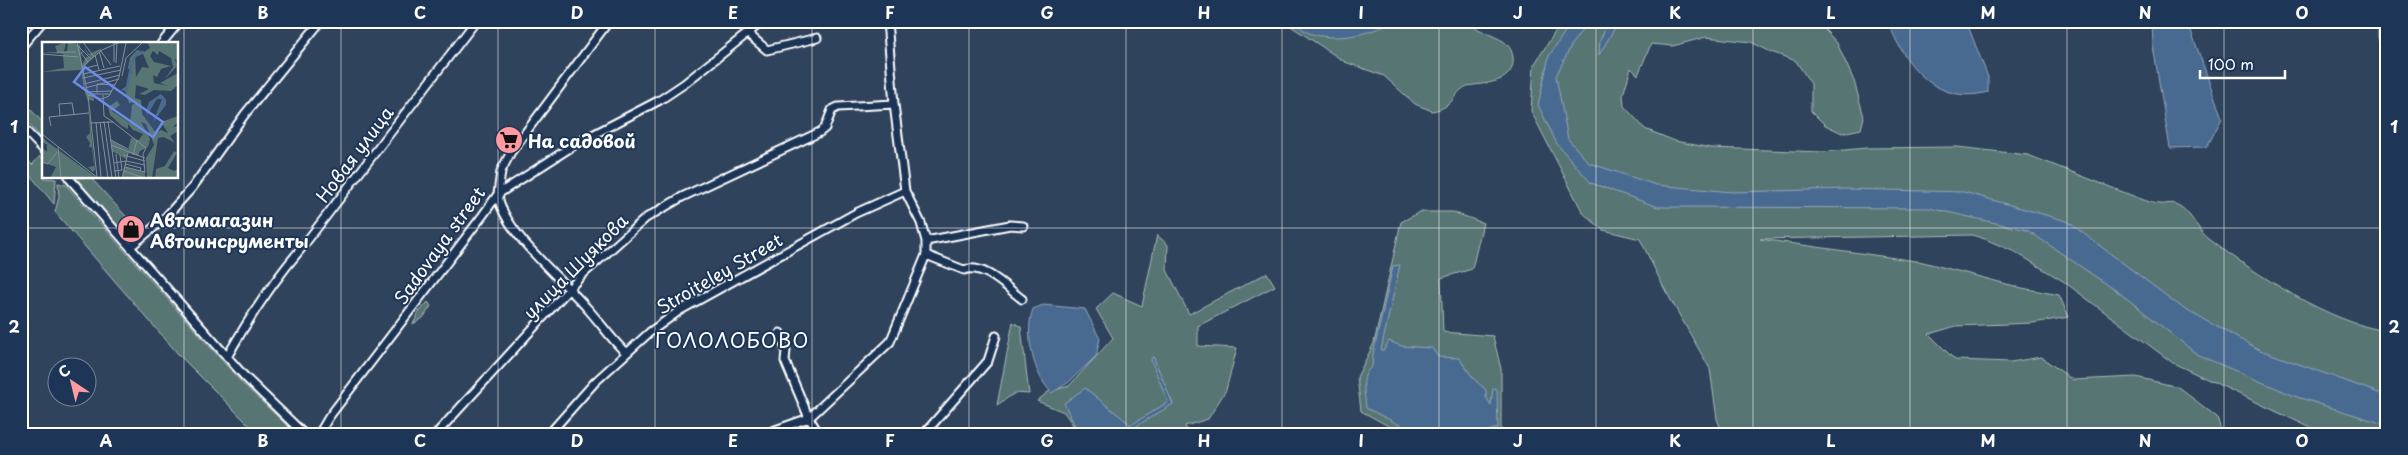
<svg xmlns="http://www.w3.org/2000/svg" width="2408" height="455" font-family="'Playpen Sans',sans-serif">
  <rect width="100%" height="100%" fill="#30435c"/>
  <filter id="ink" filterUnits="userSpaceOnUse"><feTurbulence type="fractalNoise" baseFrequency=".02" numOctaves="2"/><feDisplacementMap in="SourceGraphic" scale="10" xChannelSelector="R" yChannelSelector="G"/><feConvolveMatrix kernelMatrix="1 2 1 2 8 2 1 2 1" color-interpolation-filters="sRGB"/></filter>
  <g filter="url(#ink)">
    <path fill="#577573" stroke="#abbab9" d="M1283,21H1480L1473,22L1472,24C1480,32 1493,35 1503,41C1508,44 1512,50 1513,57C1516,84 1484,83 1467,86C1452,93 1456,107 1432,111L1415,104L1384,76L1345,62Z
      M1562,21H1817L1837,43L1854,81L1864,117L1861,129L1842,133L1825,125L1811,111V84L1796,61L1771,52L1751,42L1706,37L1673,46L1651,44L1638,75L1631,68L1623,95L1624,106L1645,129L1675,141L1711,148L1823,152L1866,148L1957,147L2028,155L2141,199C2147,201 2154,204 2160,204C2165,205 2169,202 2175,204C2189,208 2197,230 2209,239C2256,274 2329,323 2387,331V434H2324L2173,363L2063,281L2015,252L1985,239L1972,235L1760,239L1923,262L2022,288L2059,295L2069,317L2033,323L1956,326L1929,334L1955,360L2011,362L2041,357L2073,380L2136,377L2178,387L2217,417L2222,434H1723L1717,419L1710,369L1664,288L1640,239L1603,230L1583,213L1531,111L1534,65Z
      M2378,21H2387V58L2378,39Z
      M21,99L44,124V143L21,113Z
      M21,153L32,165L40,156L44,161V178L56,179L54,204L21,164Z
      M74,178H91L133,224L122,232Z
      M58,183L66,185L242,383L296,434H258L179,355L55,212L59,197Z
      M1420,212H1453L1483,223L1472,269L1441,278L1443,332L1493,336L1501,369V434H1403L1361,411L1357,377L1374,343L1401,222Z
      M1157,235L1168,245L1167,270L1189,314L1267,273L1275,286L1198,326V346L1237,348L1226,390L1208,419L1185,426L1188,434H1079L1064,412L1037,401L1048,392L1069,386L1113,338L1096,309L1113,293L1142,306Z
      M428,302L431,306L423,318L413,324L419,312Z
      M1013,322L1021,327L1029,394L1015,393L997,405Z"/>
    <path fill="#4a6b90" stroke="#92a6bc" d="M1293,21H1393C1371,35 1333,42 1309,33C1304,31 1298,25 1293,21Z
      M1572,21H1589L1573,42L1556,76L1568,139L1589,163L1656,185L1732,192L1847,189L1964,192L2067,221L2184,309L2260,350L2387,396V425L2297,397L2198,355L2121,294L2027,230L1929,208L1658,207L1591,183L1557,144L1538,105L1549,56Z
      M1609,21H1619L1599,55L1600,40Z
      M1888,21H1966L1988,77V92C1936,106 1904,65 1888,21Z
      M2152,21H2189L2190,28L2222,118L2207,147L2170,148L2153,46Z
      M1400,265L1381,350H1384L1389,341L1401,346L1432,348L1438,357L1459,358L1474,379L1486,390V397L1491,405L1493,388L1497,389L1498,428L1477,434H1418L1366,408C1365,394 1359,375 1372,367L1373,354L1393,266Z
      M1043,305L1085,309L1100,339L1096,356L1069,382L1052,393C1033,375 1024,333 1033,309Z
      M1153,356L1173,404L1123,434H1081L1077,430L1064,403L1085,388L1131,425L1168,402L1151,360Z"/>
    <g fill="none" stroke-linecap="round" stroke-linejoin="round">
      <g stroke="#fff" stroke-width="11">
        <path id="minor" d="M747,33L767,50L817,38
          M161,44L180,21
          M21,47L43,21
          M21,126L44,150
          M69,178L245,377L304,434
          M926,241L1010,225L1023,226
          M130,247L164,219L192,188L245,114L321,21
          M926,255L964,270C984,263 1007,288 1022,299
          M780,333L786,350L785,361L809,418L819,434
          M626,353C611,339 600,322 586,307C562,279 501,230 498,194L579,142L660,100L684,84L763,21
          M227,357C249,318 271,284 300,250L476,21
          M319,434L329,417L483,215L498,194L501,171L511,152L609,21
          M436,434L581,276L646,218L682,197L820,132L825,128L832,110L838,107L894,104
          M549,434L595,382L650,332L679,311L856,213L905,191
          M764,434L809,418L890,342L926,255V241L921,223L905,191L894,104L887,21
          M924,434L988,361L996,336"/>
      </g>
      <use href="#minor" stroke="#1d3557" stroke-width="7"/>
    </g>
  </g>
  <path fill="none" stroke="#fff" stroke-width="1" stroke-opacity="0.55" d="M184,21V434M341,21V434M498,21V434M655,21V434M812,21V434M969,21V434M1126,21V434M1282,21V434M1439,21V434M1596,21V434M1753,21V434M1910,21V434M2067,21V434M2224,21V434M21,228H2387"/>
  <defs>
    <g id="supermarket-disc" transform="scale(1.4375)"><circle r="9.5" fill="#ff9aa2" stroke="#1d3557"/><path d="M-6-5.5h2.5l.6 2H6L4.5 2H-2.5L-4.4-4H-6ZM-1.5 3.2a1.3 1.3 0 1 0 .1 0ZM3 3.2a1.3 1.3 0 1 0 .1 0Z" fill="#111"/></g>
    <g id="shop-disc" transform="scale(1.4375)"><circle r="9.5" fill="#ff9aa2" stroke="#1d3557"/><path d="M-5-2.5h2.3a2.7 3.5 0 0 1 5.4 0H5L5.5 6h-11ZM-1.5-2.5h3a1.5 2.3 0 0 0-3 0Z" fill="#111"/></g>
  </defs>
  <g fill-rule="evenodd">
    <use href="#supermarket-disc" x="509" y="140"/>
    <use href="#shop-disc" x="131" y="229"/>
  </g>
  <g text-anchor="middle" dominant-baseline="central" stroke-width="4" stroke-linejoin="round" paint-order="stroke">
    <g font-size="18" font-weight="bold" fill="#fff" stroke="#1d3557" text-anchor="start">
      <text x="528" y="140">На садовой</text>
      <text x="150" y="219">Автомагазин<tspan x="150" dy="21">Автоинсрументы</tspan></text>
    </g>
    <g font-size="18" fill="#fff" stroke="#1d3557">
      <text transform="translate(354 154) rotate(-53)">Новая улица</text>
      <text transform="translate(439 245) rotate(-54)">Sadovaya street</text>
      <text transform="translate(575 266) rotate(-45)">улица Шуякова</text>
      <text transform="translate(719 273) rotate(-30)">Stroiteley Street</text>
    </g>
    <g font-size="20" letter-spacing="1" fill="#fff" stroke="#1d3557">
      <text x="732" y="340">ГОЛОЛОБОВО</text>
    </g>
  </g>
  <g transform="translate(42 42)">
    <rect width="136" height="136" fill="#30435c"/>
    <path d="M24,0L22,10L25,9L26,0L38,3L40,23L44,15L49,14L46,13L42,5L47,12L60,6L42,25L43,48L52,56V59L46,58L53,128L51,130L46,125L52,124L50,105H47L48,101L44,95L48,91L46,60L42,48L39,28L0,30L22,26L21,12L0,10H15L13,4ZM105,0H136V18L133,17L135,24L123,37L131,25L129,16L117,9L116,13L111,9L108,14L112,20L129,24L119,27L115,35L111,33L112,41L126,44L118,41L136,31V43L129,49L112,48L103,53L97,52L107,47L94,43L93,56L99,58L100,72L114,91L119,88L126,91L119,80L136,74V80L131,85L136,84V89L128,94L133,101L122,95L116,96L110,136H105L104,116L112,103L104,82L99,80L108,97L106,105L98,109L96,114L86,111L83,125L103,130V136H80L84,117L70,109L69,98L86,108L89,96L97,98L101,92L91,88L86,82V87L80,84L68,73L66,65L75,59L78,63L70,69L88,81L90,63L95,60L87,61L83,49L79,48L86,43V34L90,30L86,26L88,16L95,8L102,10L108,6ZM101,12L107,26L100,25L94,35L93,15ZM0,94L4,99L55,136H8L14,125L0,120V106L5,110V102L0,101ZM132,109L135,111L126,126L132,129L136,127V136H113L114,127L123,124Z" fill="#577573" fill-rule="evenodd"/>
    <path d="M119,52L124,57V63L111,80L120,57H115L105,73L104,69L107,60Z" fill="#4a6b90"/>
    <path fill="none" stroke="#4a6b90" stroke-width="2.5" d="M84,50L90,20L95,11L102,10"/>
    <path fill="none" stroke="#838e9d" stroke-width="1" d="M35,0L46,53L55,135M41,0L52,15M35,3L49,17M58,8L69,23M42,9L39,11L46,20M57,9L62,26M15,10H34M0,12L36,15M53,13L57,28M72,20V1M74,21L75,0M40,25L60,8L78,0M40,27L56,23M41,32L78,24M80,34L84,16L100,1M41,36L79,28M42,42L78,33M43,46L77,37M44,50L70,49M55,51V42L73,43M49,52H68M46,53L60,57L67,54L77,35L84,1M61,53L62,74L71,80M18,74L17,62L30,61L32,72M62,79L70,136M66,79L74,136M54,80L59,135M58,80L66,136M48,81L71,80L104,106M9,84L7,75L47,71M0,92L56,136M69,98L86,107M69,103L103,116M16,105L19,136M74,112L77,136M81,113L103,119M91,113L95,98M0,120L6,122L15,110M72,121L84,119L103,123M83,122L99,126L98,129M83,125L103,130L101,112L104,106M72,129L80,128L78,113M82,129L102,136M80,136L86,111"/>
    <path fill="#6c8ce6" fill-opacity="0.15" stroke="#6c8ce6" stroke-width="2.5" d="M43,25L121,80L111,95L32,40Z"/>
    <rect width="136" height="136" fill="none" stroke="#fff" stroke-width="2.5"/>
  </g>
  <rect width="2408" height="455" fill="none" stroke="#1d3557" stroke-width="55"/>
  <g transform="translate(72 382) rotate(325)"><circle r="24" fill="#1d3557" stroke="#77869a"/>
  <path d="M0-4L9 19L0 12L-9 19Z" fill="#ff9aa2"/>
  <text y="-8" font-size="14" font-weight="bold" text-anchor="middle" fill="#ffffff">С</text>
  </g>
  <path d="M2200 70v8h85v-8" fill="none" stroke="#ffffff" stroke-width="2.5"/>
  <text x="2208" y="70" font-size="15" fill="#ffffff" stroke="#1d3557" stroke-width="4" paint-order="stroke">100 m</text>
  <rect x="28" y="28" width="2352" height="400" fill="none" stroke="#fff" stroke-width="2"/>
  <g font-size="16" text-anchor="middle" font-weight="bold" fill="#fff">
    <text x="106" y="19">A</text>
    <text x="263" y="19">B</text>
    <text x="420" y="19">C</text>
    <text x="577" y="19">D</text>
    <text x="733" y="19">E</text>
    <text x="890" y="19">F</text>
    <text x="1047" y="19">G</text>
    <text x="1204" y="19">H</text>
    <text x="1361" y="19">I</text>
    <text x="1518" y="19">J</text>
    <text x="1675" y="19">K</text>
    <text x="1831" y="19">L</text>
    <text x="1988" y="19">M</text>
    <text x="2145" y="19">N</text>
    <text x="2302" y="19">O</text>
    <text x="14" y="133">1</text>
    <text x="2394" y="133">1</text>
    <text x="14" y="333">2</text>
    <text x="2394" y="333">2</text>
    <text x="106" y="447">A</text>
    <text x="263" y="447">B</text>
    <text x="420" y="447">C</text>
    <text x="577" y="447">D</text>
    <text x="733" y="447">E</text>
    <text x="890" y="447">F</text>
    <text x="1047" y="447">G</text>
    <text x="1204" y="447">H</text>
    <text x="1361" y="447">I</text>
    <text x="1518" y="447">J</text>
    <text x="1675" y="447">K</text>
    <text x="1831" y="447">L</text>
    <text x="1988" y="447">M</text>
    <text x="2145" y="447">N</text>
    <text x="2302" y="447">O</text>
  </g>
</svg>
